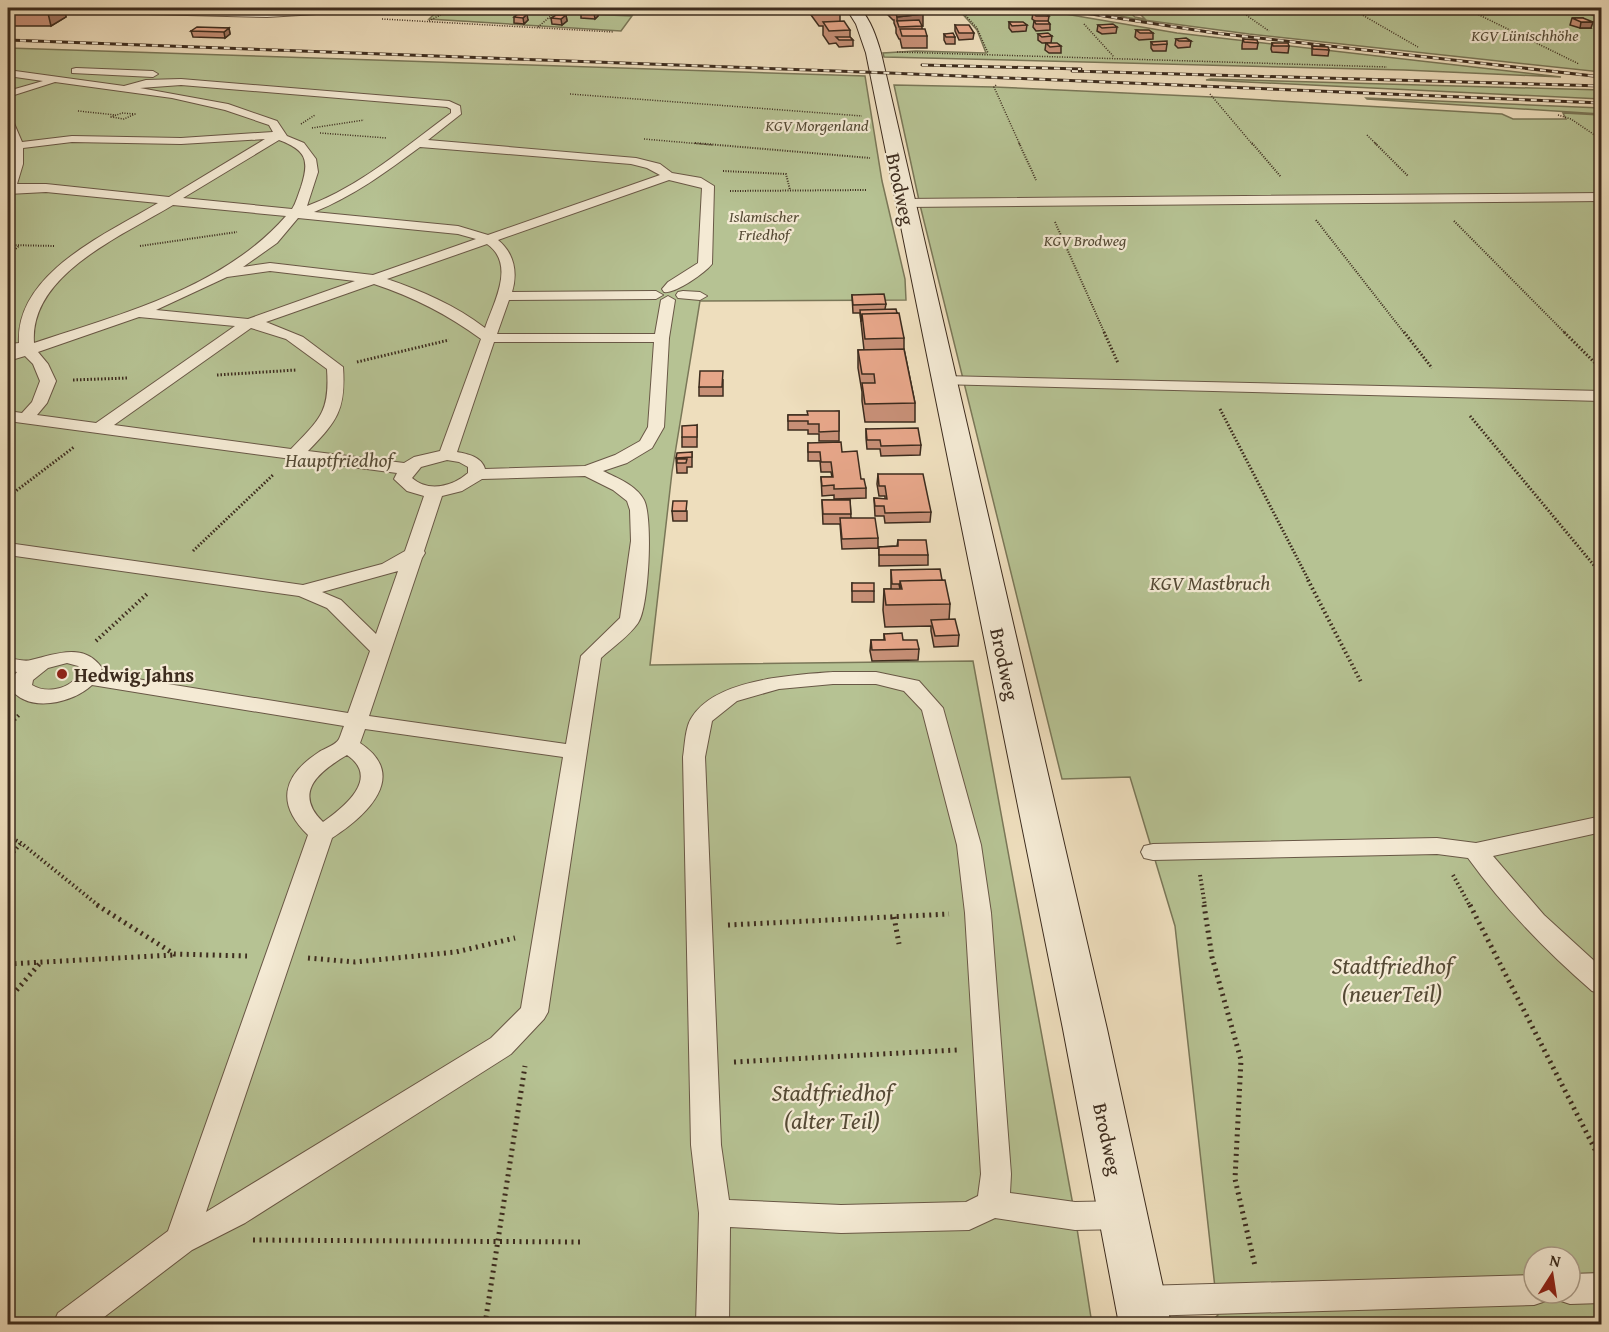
<svg xmlns="http://www.w3.org/2000/svg" width="1609" height="1332" font-family="'Gentium Book Plus',serif">
  <rect width="100%" height="100%" fill="#eedebd"/>
  <filter id="stains"><feTurbulence type="fractalNoise" baseFrequency=".00333" numOctaves="4"/><feColorMatrix values="0 0 0 0 .2 0 0 0 0 .09 0 0 0 0 .02 0 0 0 .5 -.17"/></filter>
  <radialGradient id="worn" r=".72"><stop offset=".6" stop-color="#630" stop-opacity="0"/><stop offset="1" stop-color="#630" stop-opacity=".3"/></radialGradient>
  <path fill="#b6c293" stroke="#7a7758" stroke-width="1.5" fill-rule="evenodd" d="M441,8L632,16L621,31L429,19Z
    M957,8H1030L1177,33L1561,77L1404,70L884,57L883,53L916,51L986,53L977,30Z
    M1077,8H1125L1135,17L1145,19L1134,8H1601V72L1249,34L1136,19Z
    M8,48L865,76L882,181L905,279L906,300L700,301L672,472L650,665L973,661L1075,1216L1092,1324H8Z
    M1211,79L1601,90V99L1206,80Z
    M894,85L994,87L1212,97L1502,114L1513,119H1566L1563,113L1601,115V1324H1208L1218,1315L1175,926L1130,777L1062,779L920,205ZM1534,1257H1570V1293H1534Z
    M1366,98L1601,108V114L1367,99Z"/>
  <g fill="none" stroke-linecap="round" stroke-linejoin="round">
    <g stroke="#695846" stroke-width="2">
      <path id="lane" d="M26,8L267,11L370,8L366,11L267,17L30,11Z
        M1573,8H1585L1602,12V18Z
        M76,68L153,71L158,74L153,77L72,73V69Z
        M8,70L124,86L146,80L181,79L449,101L460,106L461,114L428,140L636,158L660,164L672,173L701,178L714,186L712,264C705,273 675,294 664,292L662,289L668,282L698,263L702,188L669,180L498,240C514,253 518,272 512,292L656,291L663,295L656,299L509,300L497,334H655L661,300L668,296L675,300L669,338L664,427L652,448L627,463L603,471C617,478 636,485 644,500C653,517 649,608 638,623C629,636 613,647 601,658L548,1012L544,1019L511,1054L245,1223L192,1250L95,1324H53L58,1313L168,1231L308,835C276,804 282,776 319,752C325,748 336,745 339,739C341,735 342,730 344,726L92,685C73,703 28,714 10,688V681L17,672L8,670V658C15,659 25,662 31,660C56,654 84,642 102,668L100,673L348,713L370,651L327,608L299,596L8,555V543L303,585L382,564L405,551L424,496L407,491L394,479L397,473L8,421V411L22,413L32,402L40,381L33,364L25,356L8,361V352L12,351L8,347L10,344L19,343C15,273 108,233 158,203L46,192L8,194C8,179 12,165 12,150H8V144L11,143L8,118L13,121L22,142L72,136L181,138L273,132L269,125L225,110L172,98L55,82L8,97V91L43,81L8,76ZM181,85L447,107L451,109V113C405,147 361,186 307,206L318,172L316,159L304,143L287,136L277,121L228,104L140,88ZM265,139L169,197L46,184H17L23,164V148L72,142L181,144ZM279,140C306,150 310,160 301,187C298,195 296,203 292,209L183,198ZM420,147L631,164L647,168L660,175L488,235L458,226L314,212C354,196 386,172 420,147ZM173,205L286,216C223,288 121,314 34,343C29,274 124,235 173,205ZM298,218L458,234L476,239L373,275L270,263L243,267L277,243ZM487,244C516,264 494,302 485,328C455,305 422,291 387,279ZM270,271L355,281L248,319L156,310L227,277ZM374,284C413,297 447,314 481,339L440,451L414,457L404,463L308,451C337,421 346,410 343,367L303,337L266,322ZM139,317L235,326L96,423L37,415L47,403L56,381L48,364L38,352ZM251,328L286,339L327,369C330,412 320,419 291,449L114,425ZM494,342H654L648,427L640,441L615,455L585,466L485,469C482,457 468,454 457,452ZM447,460L459,462L468,467V473C453,486 429,493 412,478L421,467ZM585,476L613,490L627,501L630,510L631,541L620,618L581,656L566,744L369,716L422,558L425,553L424,551L442,496L462,491L482,479ZM398,571L376,634L341,600L322,592ZM67,663L78,666L81,669C75,688 48,695 32,685L33,680L48,668ZM365,729L563,757L521,1008L491,1038L206,1212L332,838C366,816 410,776 360,743ZM347,755C381,778 344,807 323,822C292,792 320,771 347,755Z
        M1602,193V201L904,207L898,203L904,199Z
        M683,291L700,292L707,296L700,300L678,298L676,295L678,292Z
        M943,376L1602,391V401L937,384L935,381Z
        M833,672H876L919,681L943,708L981,845L991,913L1011,1174L1010,1193L1075,1202L1124,1201L1135,1205L1140,1215L1135,1225L1124,1229L1075,1230L995,1218L969,1230L841,1233L730,1227L729,1324H696L699,1213L691,1145L683,757C685,745 685,727 692,717C716,679 792,675 833,672ZM833,684H876L904,691L922,710L957,845L965,913L981,1174L978,1196L966,1202L841,1205L729,1200L721,1145L705,757L712,721L737,701L779,689Z
        M1602,816V832L1493,856L1544,915L1602,968V994L1592,991C1546,951 1504,908 1468,858L1437,854L1153,860L1144,858L1141,852L1144,846L1153,844L1437,838L1476,843Z
        M1602,1273V1303L1570,1304L1558,1300L1556,1293H1570V1274Z
        M1534,1275V1293H1549L1546,1301L1534,1305L1142,1316L1130,1312L1126,1301L1130,1290L1142,1286Z"/>
    </g>
    <g stroke="#3d2c1e" stroke-width="2">
      <path id="secondary" d="M846,8H860C871,21 876,36 881,53L1107,1029L1171,1324H1119L1063,1029L866,53L856,24Z"/>
    </g>
    <path stroke="#3d2c1e" stroke-width="1.5" stroke-dasharray="1 1.5" stroke-linecap="butt" d="M959,8L977,28L988,53
      M1236,8L1269,31
      M1350,8L1418,47
      M1465,8L1579,64
      M382,19L614,32
      M429,21L453,8
      M1084,24L1114,57
      M538,27L553,14
      M897,52L1387,67
      M996,85L994,87L1020,145
      M570,94L862,116
      M1210,94L1253,145
      M78,111L116,115
      M122,113L135,114L124,119L111,117Z
      M1558,115L1571,119L1602,140
      M301,124L315,115
      M312,128L364,120
      M320,133L387,138
      M1367,135L1377,145
      M644,139L713,145"/>
    <path stroke="#3d2c1e" stroke-width="2" stroke-dasharray="1 1.5" stroke-linecap="butt" d="M695,143L870,158
      M1019,143L1036,180
      M1252,143L1281,177
      M1375,143L1408,176
      M723,171L786,174L790,190
      M730,191L867,190
      M1316,220L1405,334
      M1454,221L1566,334
      M1055,222L1105,334
      M8,245L55,246
      M140,246L237,232
      M8,255L19,246"/>
    <path stroke="#3d2c1e" stroke-width="3" stroke-dasharray="1.5 2" stroke-linecap="butt" d="M1104,332L1118,363
      M1404,332L1432,368
      M1564,332L1602,370
      M357,362L449,340
      M217,375L296,370
      M73,380L128,378
      M1220,409L1309,581
      M1470,416L1602,575
      M8,497L74,447
      M193,551L274,474"/>
    <path stroke="#3d2c1e" stroke-width="4" stroke-dasharray="1.5 3" stroke-linecap="butt" d="M1308,580L1361,682
      M96,641L148,593
      M8,726L19,715
      M8,836L21,843L99,906
      M8,859L21,843
      M1200,875L1205,906
      M1453,875L1470,906"/>
    <path stroke="#3d2c1e" stroke-width="5" stroke-dasharray="2 4.5" stroke-linecap="butt" d="M97,905L174,954L247,956
      M1204,905L1212,957L1241,1060L1235,1179L1255,1266
      M1470,905L1602,1163
      M894,917L899,944
      M728,925L949,914
      M308,958L355,962L456,952L515,938
      M8,964L173,955
      M8,1000L41,962
      M734,1062L957,1050
      M253,1240L582,1242
      M485,1324L525,1066"/>
    <use href="#lane" fill="#f4ead4" fill-rule="evenodd"/>
    <use href="#secondary" fill="#f4ead4" fill-rule="evenodd"/>
    <g stroke="#3d2c1e" stroke-width="3">
      <path id="rail" d="M1052,8L1215,33L1602,77
        M8,40L889,73L1602,103
        M922,65L1081,69
        M1072,71L1602,86"/>
    </g>
    <use href="#rail" stroke="#f4ead4" stroke-width="2" stroke-dasharray="6" stroke-linecap="butt"/>
  </g>
  <path fill="#c68f76" stroke="#3d2c1e" stroke-width="1.5" d="M8,8H64L66,17L51,26H8Z
    M798,8H836L840,13V22L850,30V37L853,40V46L839,47L836,43L829,44L823,35V26H819L811,15V9L799,10Z
    M881,8H914L913,11L922,27V29L927,36V48H902L900,39H899L896,33V28L894,23V20H893L888,15V13H886Z
    M999,8H1016L1015,11H1003Z
    M598,10V16L595,19L581,18V12Z
    M1033,13L1049,16L1048,22L1050,24V30L1036,31L1033,27L1034,21H1035L1032,19Z
    M518,14L528,20L524,24L514,23V17Z
    M566,15L567,21L562,25L552,24L551,18Z
    M1572,18H1583L1591,28H1580L1570,25Z
    M1009,22L1027,25L1026,31L1012,32L1009,28Z
    M955,25L974,33L973,39L959,40L955,31Z
    M1098,25L1117,27L1116,33L1102,34L1097,31Z
    M229,28L230,34L225,38L193,37L191,31Z
    M1136,30L1153,33V39L1139,40L1135,37Z
    M944,34L955,37V44H946L944,40Z
    M1038,34L1052,36L1051,43H1042L1038,40Z
    M1176,39L1191,41L1190,47L1178,48L1175,45Z
    M1243,39L1258,43L1257,49H1242V45Z
    M1151,42L1167,44L1166,51H1153L1151,48Z
    M1046,43L1061,46V53H1049L1045,50Z
    M1272,43L1289,46L1288,53L1272,52L1271,49Z
    M1312,46L1329,50L1328,56L1312,55Z
    M852,295L886,304L885,309L904,338V349L915,403V422H865L862,401V392L858,368V350H864L860,313H853Z
    M723,380V396H699V387Z
    M839,411V441H819V434H808V430H788V415H808Z
    M697,425V447H682V437Z
    M866,429L921,445L920,455L881,456L880,449H867L866,438Z
    M808,443L842,452L861,479L866,488V498L834,499V495L822,496L821,477H832L831,472H821L820,461H808Z
    M692,452V467H687V473H677L676,458Z
    M878,474L931,512L930,522L885,523L884,516H875L874,498L885,499V496H879L877,484Z
    M822,500H850L851,518L878,538V548L842,549L840,524H823Z
    M672,511H687V521H673Z
    M898,540L928,555V565L879,566V547L897,546Z
    M891,570L942,580L950,604L949,620L959,635L958,646L934,647L931,631V626L885,627L883,610L884,589H891Z
    M852,583L874,591V602H852Z
    M884,634L903,640L919,649L918,660L872,661L870,651L871,640H884Z"/>
  <path fill="#a17460" stroke="#3d2c1e" stroke-width="1.5" d="M49,8H64L66,17L51,26L47,9Z
    M598,10V16L595,19L594,13Z
    M527,14L528,20L524,24L523,18Z
    M923,14V26L897,21V17Z
    M566,15L567,21L562,25L561,19Z
    M1581,22H1593L1591,28H1580Z
    M229,28L230,34L225,38L224,32Z"/>
  <path fill="#e6a689" stroke="#3d2c1e" stroke-width="1.5" d="M8,8H49L47,9Z
    M815,8H836L840,13L819,14Z
    M584,9L598,10L594,13L581,12Z
    M895,11H922L923,14L897,17Z
    M1045,12L1049,16H1036L1033,13Z
    M518,14H527L523,18L514,17Z
    M556,15H566L561,19L551,18Z
    M1572,18H1583L1593,22H1581Z
    M919,20L922,26L899,27L897,21Z
    M844,21L850,30L829,31L823,22Z
    M1034,21H1048L1050,24H1036Z
    M1009,22H1023L1027,25L1012,26Z
    M1113,24L1117,27L1102,28L1098,25Z
    M955,25H969L974,33H959Z
    M197,27L229,28L224,32L191,31Z
    M900,29H925L927,36H902Z
    M1136,30H1149L1153,33H1140Z
    M953,33L955,37H946L944,34Z
    M1048,33L1052,36L1042,37L1038,34Z
    M836,37H850L853,40H839Z
    M1186,38L1191,41H1179L1176,39Z
    M1243,39L1257,40L1258,43L1244,42Z
    M1167,41V44L1153,45L1151,42Z
    M1046,43H1057L1061,46L1050,47Z
    M1272,43H1288L1289,46H1273Z
    M1312,46L1328,47L1329,50L1313,49Z
    M884,294L886,304L853,305L852,295Z
    M896,309L897,313L862,314L861,322L860,310Z
    M899,313L904,338L865,339L862,314Z
    M904,349L915,403L865,404L862,383H875L874,374H862L858,350Z
    M700,371H723L722,387H699Z
    M807,411H839V431L819,432V424H808V421H788V415H808Z
    M697,425V437H682V426Z
    M918,428L921,445L881,446L880,440H867L866,429Z
    M841,442L842,452L857,451L861,479H864L866,488L834,489V485L822,486L821,477H833L831,462H821L820,452H808V443Z
    M692,452V457L676,458L677,453Z
    M677,459H687L686,463H677Z
    M878,474H923L931,512L885,513L884,506H875L874,498L887,499L885,486H879Z
    M822,500H850L851,514H823Z
    M673,501H687L686,511H672Z
    M840,518H875L878,538L842,539Z
    M898,540H926L928,555H879V547L898,546Z
    M940,569L942,580L900,581V589L899,584H892L891,570Z
    M945,580L950,604L886,605L884,589H902L900,581Z
    M852,583H874V591H852Z
    M955,619L959,635L935,636L931,620Z
    M902,633L903,640H917L919,649L872,650L871,640H885L884,634Z"/>
  <circle fill="#8f2418" stroke="#f4ead4" stroke-width="2" cx="62" cy="674" r="6"/>
  <g text-anchor="middle" dominant-baseline="central" stroke-width="4.5" stroke-linejoin="round" paint-order="stroke">
    <g font-size="16" font-style="italic" fill="#554a35" stroke="#f4ead4">
      <text x="1525" y="35">KGV Lünischhöhe</text>
      <text x="817" y="125">KGV Morgenland</text>
      <text x="764" y="216">Islamischer<tspan x="764" dy="18">Friedhof</tspan></text>
      <text x="1085" y="240">KGV Brodweg</text>
    </g>
    <g font-size="20" fill="#3d2c1e" stroke="#f4ead4">
      <text transform="translate(901 189) rotate(78)">Brodweg</text>
      <text transform="translate(1005 664) rotate(78)">Brodweg</text>
      <text transform="translate(1108 1139) rotate(78)">Brodweg</text>
    </g>
    <g font-size="20" font-style="italic" fill="#554a35" stroke="#f4ead4">
      <text x="339" y="459">Hauptfriedhof</text>
      <text x="1210" y="582">KGV Mastbruch</text>
    </g>
    <g font-size="20" font-weight="bold" fill="#3d2c1e" stroke="#f4ead4" text-anchor="start">
      <text x="74" y="674">Hedwig Jahns</text>
    </g>
    <g font-size="24" font-style="italic" fill="#554a35" stroke="#f4ead4">
      <text x="1392" y="965">Stadtfriedhof<tspan x="1392" dy="28">(neuerTeil)</tspan></text>
      <text x="832" y="1092">Stadtfriedhof<tspan x="832" dy="28">(alter Teil)</tspan></text>
    </g>
  </g>
  <rect width="1609" height="1332" fill="none" stroke="#eedebd" stroke-width="30"/>
  <rect x="9" y="9" width="1591" height="1314" fill="none" stroke="#3d2c1e" stroke-width="3"/>
  <rect x="15" y="15" width="1579" height="1302" fill="none" stroke="#3d2c1e" stroke-width="1.5"/>
  <g transform="translate(1552 1275) rotate(12)"><circle r="28" fill="#f4ead4" stroke="#ab9e8b" stroke-width="1.5"/>
  <path d="M0-4.5L10 22L0 15L-10 22Z" fill="#8f2418"/>
  <text y="-9" font-size="16" font-weight="bold" text-anchor="middle" fill="#3d2c1e">N</text>
  </g>
  <rect width="100%" height="100%" filter="url(#stains)"/>
  <rect width="100%" height="100%" fill="url(#worn)"/>
</svg>
